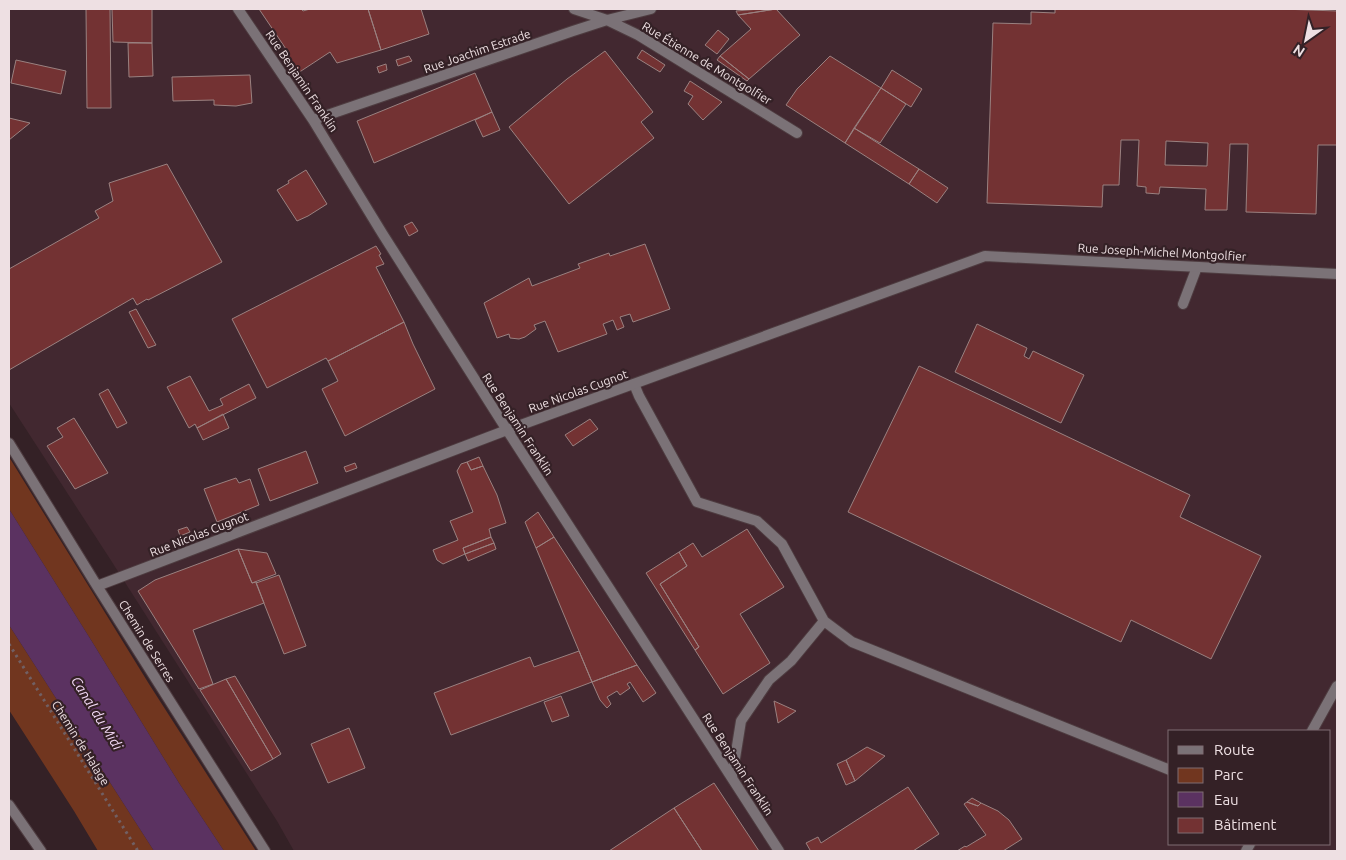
<svg xmlns="http://www.w3.org/2000/svg" width="1346" height="860" font-family="Ubuntu,sans-serif">
  <rect width="100%" height="100%" fill="#342126"/>
  <path fill="#422830" fill-rule="evenodd" d="M9,9H1337V851H294L277,821L112,562L9,403ZM1170,731H1330V844H1170Z"/>
  <path fill="#71361f" d="M9,457L149,684L256,851H224L179,783L91,640L9,509Z
    M9,625L154,851H98L74,811L9,710Z"/>
  <path fill="#5b3261" d="M9,509L91,640L179,783L224,851H154L9,625Z"/>
  <path fill="#733233" stroke="#9a8180" fill-rule="evenodd" d="M86,9H110L111,108H87Z
    M112,9H152V43L113,42Z
    M259,9H301L303,11L310,9H368L381,50L337,63L330,52L298,73L283,51L286,49Z
    M368,9H421L429,34L381,50Z
    M760,9H776L738,15L736,11Z
    M776,9L800,35L749,79L720,56L751,29L738,15Z
    M1055,9H1281L1337,11V145H1318L1316,214L1246,212L1248,144H1230L1227,210H1205L1206,189L1160,187L1159,194L1146,193V187L1137,186L1139,140H1121L1119,185H1103L1102,207L987,203L993,23L1031,24V12L1055,13ZM1166,141L1208,143L1207,166L1165,165Z
    M718,30L729,39L717,54L705,45Z
    M128,43H152L153,76L129,77Z
    M642,50L665,65L660,72L637,58Z
    M605,51L653,112L641,122L654,138L569,204L509,127L567,79Z
    M409,56L412,61L398,66L396,60Z
    M720,56L749,79L747,81L717,60Z
    M830,56L881,88L845,143L786,105L797,89Z
    M16,60L66,71L61,94L11,83Z
    M386,64L387,70L379,73L377,67Z
    M892,70L922,89L911,107L881,88Z
    M475,73L492,112L374,163L357,121Z
    M250,75L252,103L236,106L214,105V100L173,101L172,77Z
    M690,81L722,102L703,120L688,104L693,96L684,91Z
    M881,88L906,104L880,143L854,128Z
    M492,112L500,130L483,137L475,120Z
    M9,118L30,123L9,140Z
    M854,128L919,169L909,184L845,143Z
    M167,164L222,262L148,300L147,299L137,305L133,298L9,370V269L99,218L95,211L113,201L109,183Z
    M919,169L948,188L937,203L909,184Z
    M306,170L327,204L308,216L297,221L277,190L289,183L288,181Z
    M412,222L418,231L409,236L404,226Z
    M645,244L670,309L633,322L630,314L620,317L624,327L617,330L613,320L603,324L607,334L558,352L545,321L534,325L536,329L525,337L519,339L510,338L509,334L497,338L484,303L529,278L532,286L580,268L578,264L609,253L610,256Z
    M376,246L381,254L379,255L384,264L376,267L404,322L328,361L326,358L267,388L232,319Z
    M136,309L156,345L148,348L129,312Z
    M404,322L413,344L435,389L345,436L322,389L338,381L328,361Z
    M977,324L1027,348L1024,356L1029,359L1033,351L1084,375L1061,423L955,372Z
    M919,366L1190,495L1180,517L1261,556L1211,659L1131,620L1121,642L848,512Z
    M190,376L209,411L223,405L220,399L249,384L256,398L197,428L195,424L189,428L167,387Z
    M108,389L127,423L117,428L99,394Z
    M223,414L229,428L203,440L197,428Z
    M74,418L108,473L75,489L47,446L63,437L57,428Z
    M590,419L598,429L573,446L565,435Z
    M306,451L318,483L270,501L258,469Z
    M479,457L483,466L471,470L467,462Z
    M467,462L471,470L483,466L497,495L506,523L489,529L491,537L463,548L465,554L443,564L437,560L433,550L458,540L450,521L473,512L457,471L461,464Z
    M355,463L357,468L346,472L344,467Z
    M236,478L239,483L250,479L259,505L217,522L204,489Z
    M538,512L554,537L536,548L525,522Z
    M187,527L190,532L180,536L178,530Z
    M747,529L784,587L740,614L770,663L723,694L695,650L699,647L660,584L687,566L679,552L693,543L702,557Z
    M491,537L494,543L465,554L463,548Z
    M554,537L637,665L592,682L536,548Z
    M494,543L496,549L468,561L465,554Z
    M238,549L267,553L276,574L252,583Z
    M238,549L252,583L256,582L264,603L193,630L213,684L199,689L138,591L155,580Z
    M679,552L687,566L660,584L699,647L695,650L646,573Z
    M279,575L306,646L284,654L256,583Z
    M579,651L592,682L451,735L434,693L530,657L534,667Z
    M637,665L656,693L643,702L630,682L627,684L630,688L620,695L617,691L607,697L611,704L607,708L600,700L592,682Z
    M235,676L281,754L273,759L226,679Z
    M226,679L273,759L251,771L200,690Z
    M561,696L569,716L552,722L544,702Z
    M774,701L796,711L778,723Z
    M349,728L365,768L328,783L311,744Z
    M867,747L885,756L855,781L846,760Z
    M846,760L855,781L846,785L837,764Z
    M714,783L759,851H702L674,808Z
    M908,787L939,834L913,851H811L810,850L806,843L818,837L821,843Z
    M972,798L981,803L978,806L967,802Z
    M967,802L978,806L981,803L998,811L1009,820L1022,839L1003,851H957L965,846L966,847L986,835L964,804Z
    M674,808L702,851H609Z"/>
  <g fill="none" stroke-linecap="round" stroke-linejoin="round">
    <g stroke="#4e3c40" stroke-width="12">
      <path id="service" d="M1183,304L1197,267
        M634,384L639,396L697,502L757,521L782,544L824,621L852,642L1170,770
        M732,777L741,721L769,680L791,661L824,621"/>
    </g>
    <g stroke="#4e3c40" stroke-width="12">
      <path id="minor" d="M238,9L313,120L382,233L507,430L779,851
        M574,9L607,20L638,35L797,133
        M313,120L573,31L607,20L651,9
        M9,443L97,586L265,851
        M97,586L507,430L985,256L1337,274
        M1312,731L1337,686
        M9,805L41,851
        M1246,851L1250,844"/>
    </g>
    <path stroke="#716064" stroke-width="3" stroke-dasharray="2.5 4" stroke-linecap="butt" d="M9,644L138,851"/>
    <use href="#service" stroke="#7b7277" stroke-width="10"/>
    <use href="#minor" stroke="#7b7277" stroke-width="10"/>
  </g>
  <g text-anchor="middle" dominant-baseline="central" stroke-width="4.5" stroke-linejoin="round" paint-order="stroke">
    <g font-size="12" fill="#eee0e3" stroke="#342126">
      <text transform="translate(477 51) rotate(-19)">Rue Joachim Estrade</text>
      <text transform="translate(707 63) rotate(31)">Rue Étienne de Montgolfier</text>
      <text transform="translate(302 81) rotate(56)">Rue Benjamin Franklin</text>
      <text transform="translate(1162 252) rotate(3)">Rue Joseph-Michel Montgolfier</text>
      <text transform="translate(578 391) rotate(-20)">Rue Nicolas Cugnot</text>
      <text transform="translate(518 424) rotate(57)">Rue Benjamin Franklin</text>
      <text transform="translate(199 534) rotate(-21)">Rue Nicolas Cugnot</text>
      <text transform="translate(147 641) rotate(58)">Chemin de Serres</text>
      <text transform="translate(81 743) rotate(58)">Chemin de Halage</text>
      <text transform="translate(738 764) rotate(57)">Rue Benjamin Franklin</text>
    </g>
    <g font-size="14" font-style="italic" fill="#f3d9f6" stroke="#342126">
      <text transform="translate(97 713) rotate(58)">Canal du Midi</text>
    </g>
  </g>
  <rect width="1346" height="860" fill="none" stroke="#eee0e3" stroke-width="20"/>
  <rect x="1168" y="730" width="162" height="115" fill="#342126" stroke="#7e6d72"/>
  <rect x="1178" y="746" width="25" height="8" fill="#7b7277" stroke="#7e6d72"/>
  <text x="1214" y="755" font-size="15" fill="#eee0e3">Route</text>
  <rect x="1178" y="768" width="25" height="15" fill="#71361f" stroke="#7e6d72"/>
  <text x="1214" y="780" font-size="15" fill="#eee0e3">Parc</text>
  <rect x="1178" y="792" width="25" height="15" fill="#5b3261" stroke="#7e6d72"/>
  <text x="1214" y="805" font-size="15" fill="#eee0e3">Eau</text>
  <rect x="1178" y="818" width="25" height="15" fill="#733233" stroke="#7e6d72"/>
  <text x="1214" y="830" font-size="15" fill="#eee0e3">Bâtiment</text>
  <g transform="translate(1306 40) rotate(213)" stroke="#342126" stroke-width="4" paint-order="stroke">
  <path d="M0-4L9 19L0 12L-9 19Z" fill="#eee0e3"/>
  <text y="-8" font-size="14" font-weight="bold" text-anchor="middle" fill="#eee0e3">N</text>
  </g>
</svg>
